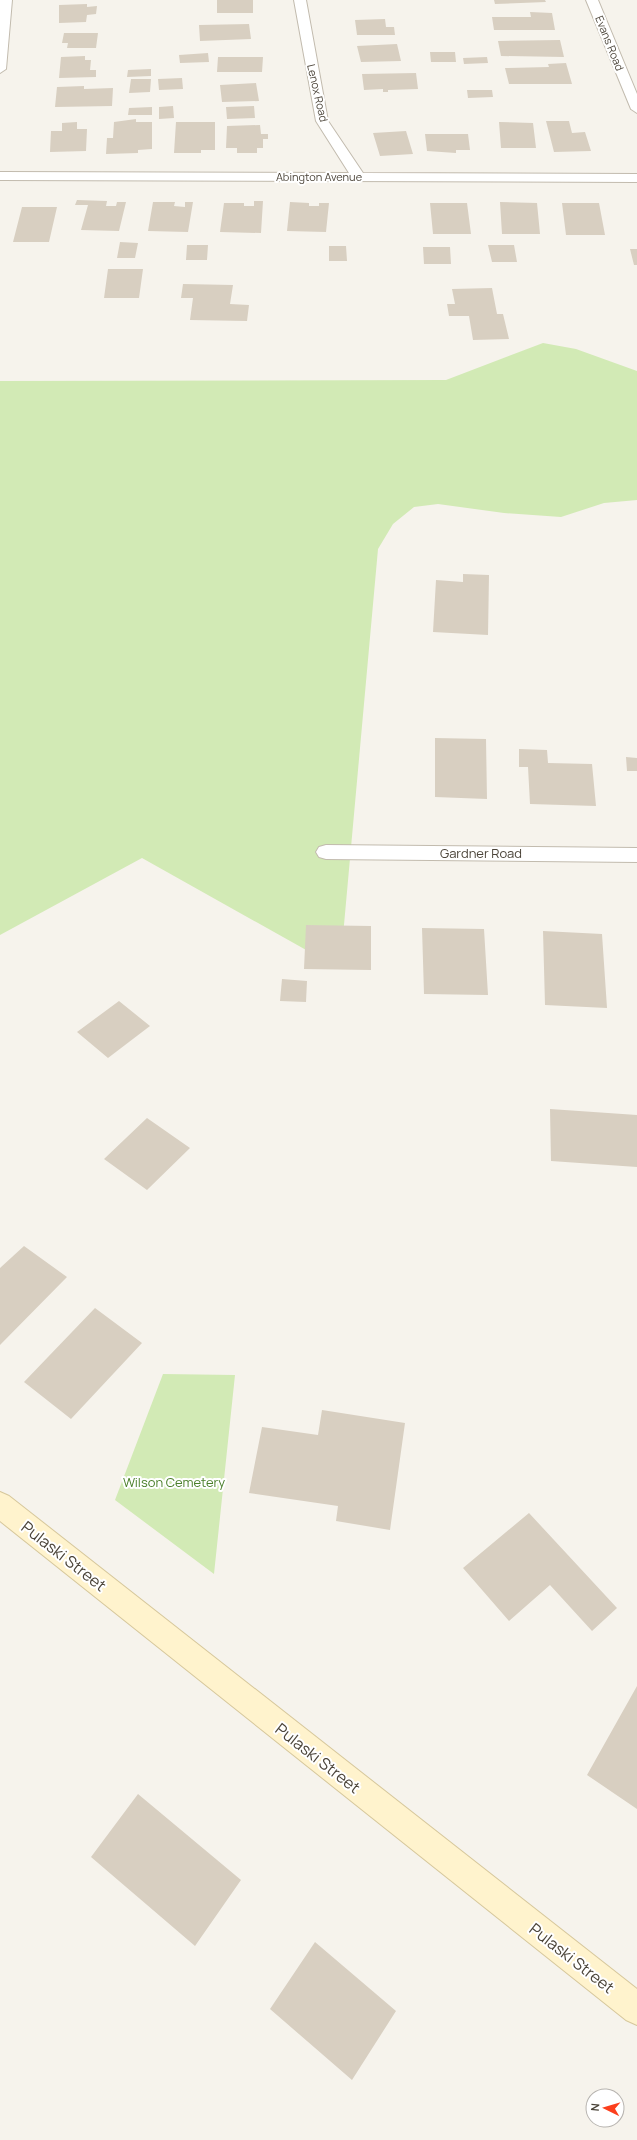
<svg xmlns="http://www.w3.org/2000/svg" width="637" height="2140" font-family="Manrope,sans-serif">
  <rect width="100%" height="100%" fill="#f6f3ec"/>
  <path fill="#d2eab5" d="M543,343L576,349L637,371V500L604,503L561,517L504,513L438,504L414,507L393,524L378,549L340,969L142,858L0,935V381L446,380Z
    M163,1374L235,1375L214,1574L115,1500Z"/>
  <path fill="#d8cfc1" d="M217,0H253V13H217Z
    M494,0H545L546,2L495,4Z
    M87,4V7L97,6L96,14L87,15L86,22L59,23V5Z
    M530,12L552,13L555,30H494L492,17H531Z
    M385,19L386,27H394L395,35H357L355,20Z
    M249,24L251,39L200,41L199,25Z
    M64,33H98L96,48H67L68,43H62Z
    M560,40L564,57L501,56L498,41Z
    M397,44L401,61L361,62L357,46Z
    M430,52H455L456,62H431Z
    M208,53L209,62L180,63L179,55Z
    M85,56V60H91L90,70H96V77L59,78L61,57Z
    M218,57H263L262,72H217Z
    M487,57L488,63L464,64L463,58Z
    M566,63L572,84H509L505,68L549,67L548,64Z
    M151,69V76L127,77L128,70Z
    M416,73L418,89L388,90V92H383V89L364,90L362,74Z
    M182,78L183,89L159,90L158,79Z
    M131,79H151L150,92L129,93Z
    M256,83L259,101L222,102L220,85Z
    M84,86V89L113,88L112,106L55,107L57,87Z
    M467,90H492L493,97L468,98Z
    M173,106L174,118L159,119V107Z
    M254,106L255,118L227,119L226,107Z
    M152,107V115H128L129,108Z
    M136,119V122H152V149L138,150V153L106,154L107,138H113L114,122Z
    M546,121H569L572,133L585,132L591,151L554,152Z
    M77,122V129H87L86,151L50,152L51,131H62V123Z
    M176,122H215V150H201V153H174Z
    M499,122L533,123L536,148H501Z
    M260,125L261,134H268V139H263V148H257V153H237V148H226L227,126Z
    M406,131L413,154L380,156L373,133Z
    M425,134H468L470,150H456V153L427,151Z
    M77,200L107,201L106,206H116L117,202H126L119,231L81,230L88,205H75Z
    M254,201H263L261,233L220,232L224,203H244V206H254Z
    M153,202H175L174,206L185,207V202H193L188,232L148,231Z
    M290,202L309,203V206H319V203H329L326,232L287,231Z
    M500,202L537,203L540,234H502Z
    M430,203H467L471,234H433Z
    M562,203H599L605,235H566Z
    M22,207H57L49,242H13Z
    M120,242L138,243L135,258H117Z
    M187,245H208L207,260H186Z
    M488,245H514L517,262H492Z
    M329,246H346L347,261H329Z
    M423,247H450L451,264H424Z
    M630,249H637V265H634Z
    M108,269H143L139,298H104Z
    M183,284L233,285L230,304L249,305L247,321L190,320L193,298H181Z
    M492,288L497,314H503L509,339L473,340L469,316H449L447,304H455L452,289Z
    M463,574L489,575L488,635L433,632L436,580L463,582Z
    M435,738L486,739L487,799L435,797Z
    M519,749L547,750L548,763L592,764L596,806L530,804L528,767H519Z
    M626,757L637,758V771H627Z
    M306,925L371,926V970L304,969Z
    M422,928L484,929L488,995L424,994Z
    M543,931L602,934L607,1008L545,1005Z
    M282,979L307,981L306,1002L280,1001Z
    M119,1001L150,1026L108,1058L77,1032Z
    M550,1109L637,1115V1167L551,1161Z
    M147,1118L190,1148L147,1190L104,1159Z
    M24,1246L67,1277L0,1345V1268Z
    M95,1308L142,1343L71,1419L24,1382Z
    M322,1410L405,1423L390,1530L336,1521L338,1506L249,1493L262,1427L318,1435Z
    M529,1513L617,1608L592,1631L550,1585L509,1621L463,1568Z
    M637,1686V1809L587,1775Z
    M138,1794L241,1880L195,1946L91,1857Z
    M315,1942L396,2011L352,2080L270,2009Z"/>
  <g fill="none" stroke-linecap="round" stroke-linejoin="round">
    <g stroke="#c2bbae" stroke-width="2">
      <path id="street" d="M0,0H12L6,69L0,73Z
        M294,0H306L328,121L363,173L637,174V182L0,180V172L349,173L316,121Z
        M586,0H598L637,94V113L631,109Z
        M326,845L637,848V862L326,859L319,857L316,852L319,847Z"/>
    </g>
    <g stroke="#d6c79b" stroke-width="2">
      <path id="secondary" d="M0,1492L9,1496L637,1989V2025L626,2020L0,1521Z"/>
    </g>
    <use href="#street" fill="#fff" fill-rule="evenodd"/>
    <use href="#secondary" fill="#fff3cd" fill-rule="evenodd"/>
  </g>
  <g text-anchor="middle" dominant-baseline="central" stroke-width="4" stroke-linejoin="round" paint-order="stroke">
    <g font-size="11" fill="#4b4439" stroke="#fff">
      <text transform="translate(610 43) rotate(68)">Evans Road</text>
      <text transform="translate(318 93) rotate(77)">Lenox Road</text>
      <text x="319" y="176">Abington Avenue</text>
    </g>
    <g font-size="13" fill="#4b4439" stroke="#fff">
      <text x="481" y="853">Gardner Road</text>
    </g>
    <g font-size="13" fill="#4a7f2a" stroke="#fff">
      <text x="174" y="1482">Wilson Cemetery</text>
    </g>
    <g font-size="16" fill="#4b4439" stroke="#fff">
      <text transform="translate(64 1556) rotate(38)">Pulaski Street</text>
      <text transform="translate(318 1758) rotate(38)">Pulaski Street</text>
      <text transform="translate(572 1958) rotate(38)">Pulaski Street</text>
    </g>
  </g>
  <g transform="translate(605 2108) rotate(275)"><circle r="19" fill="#ffffff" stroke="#b7b4b0"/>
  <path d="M0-3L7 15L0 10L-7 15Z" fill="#fc3f1d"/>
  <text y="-6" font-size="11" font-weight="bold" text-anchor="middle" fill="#4b4439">N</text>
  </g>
</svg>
